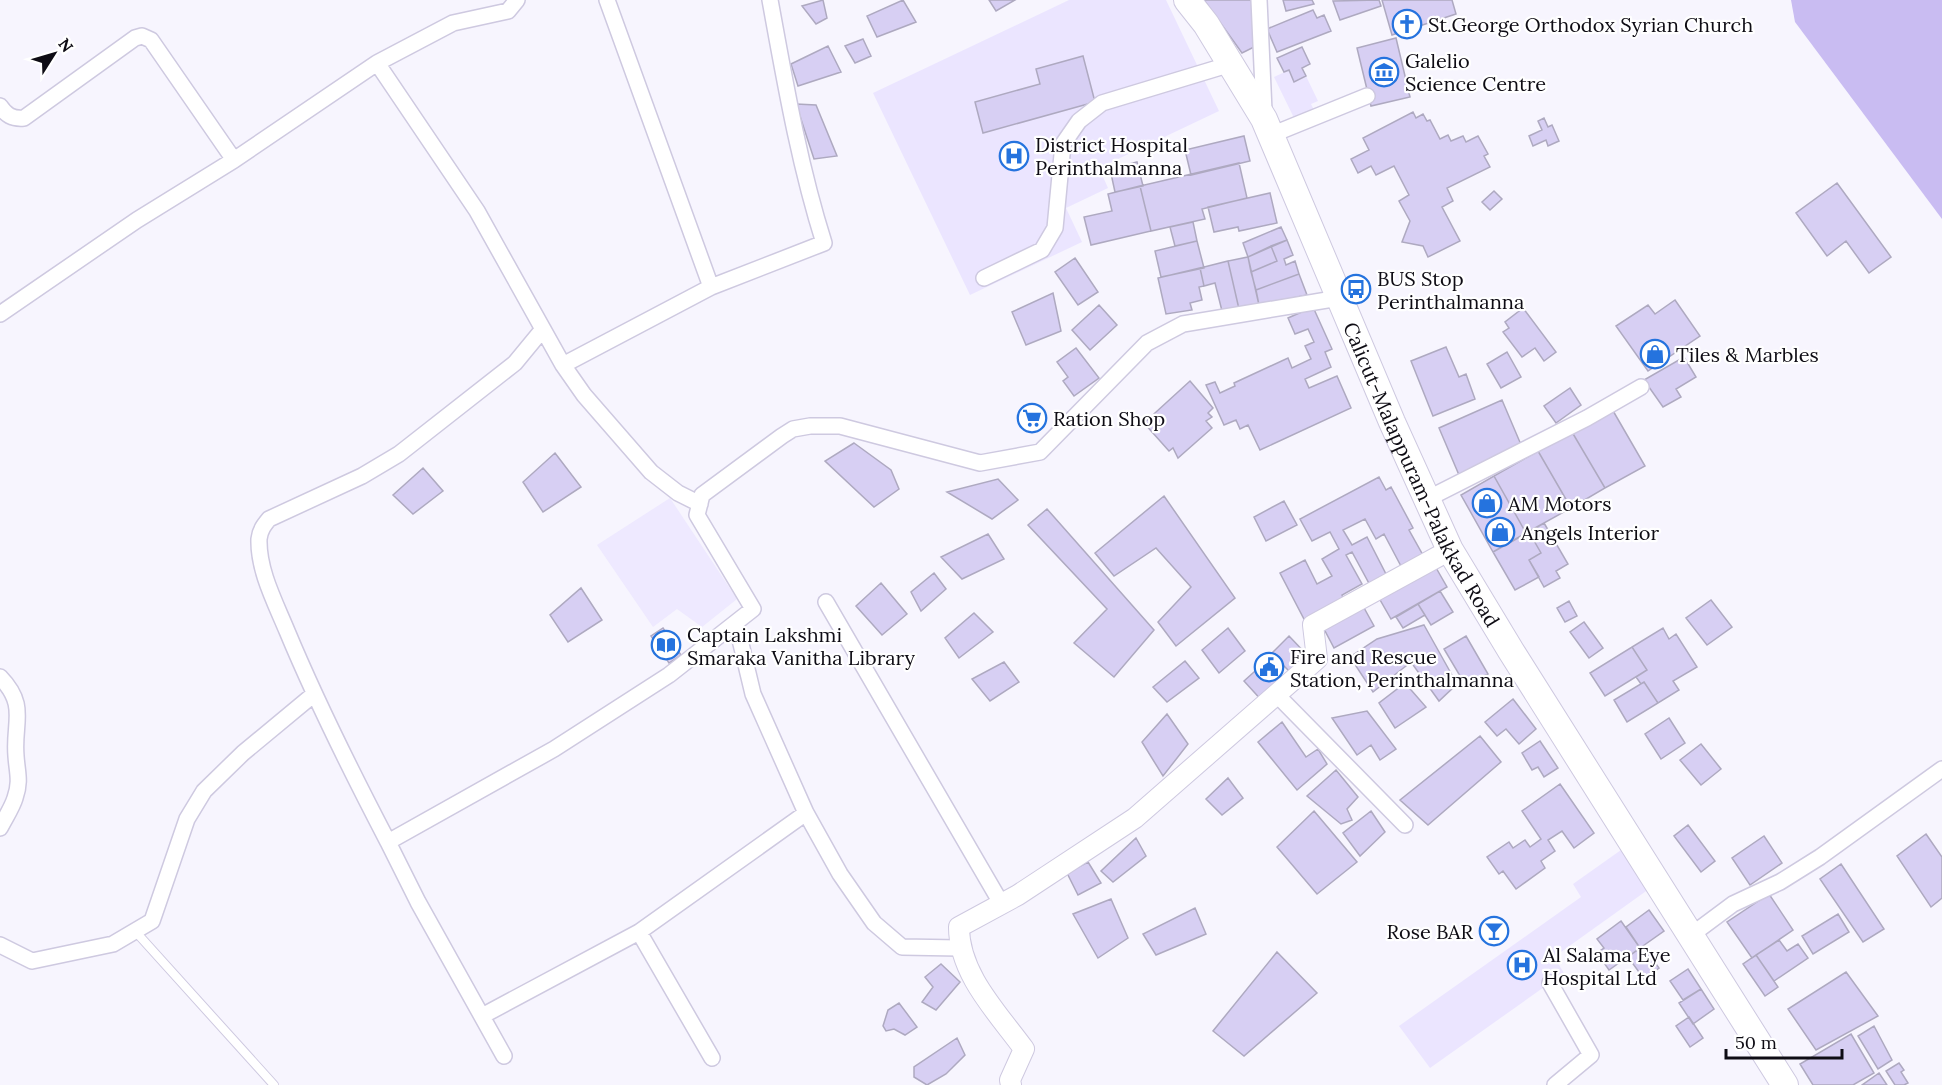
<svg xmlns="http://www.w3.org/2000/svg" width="1942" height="1085" font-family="Lora,serif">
  <rect width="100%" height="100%" fill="#f7f5fe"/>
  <path fill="#ebe5ff" d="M1069,0H1166L1219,111L1099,168L1108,188L1066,208L1082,242L970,295L873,93Z
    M1289,70L1294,81L1306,76L1318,101L1311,104L1314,110L1295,120L1274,77Z
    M1621,850L1649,889L1554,957L1564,973L1430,1068L1399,1026L1581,897L1573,884Z"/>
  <path fill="#eee9ff" d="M670,498L737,599L702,627L677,609L653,627L597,545Z"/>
  <path fill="#c9bcf2" d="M1791,0H1942V219L1795,22Z"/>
  <path fill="#d7cff3" stroke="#aea9c0" stroke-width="1.5" d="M823,0L827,18L816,24L802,6Z
    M903,0L916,22L877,37L867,16Z
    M989,0H1015L996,11Z
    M1204,0H1253L1256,46L1242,53Z
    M1283,0H1312L1314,4L1286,11Z
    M1379,0L1381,6L1340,20L1333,1Z
    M1382,0H1452L1456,14L1392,35Z
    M1313,10L1317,18L1324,15L1331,31L1277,52L1267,29Z
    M1396,38L1410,97L1371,106L1357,48Z
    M863,39L871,56L855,63L845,46Z
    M828,46L841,72L798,86L791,64Z
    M1302,47L1310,64L1302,68L1306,76L1294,82L1289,70L1284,72L1277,58Z
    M1083,56L1095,102L983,133L975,102L1040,84L1036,69Z
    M796,104L816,105L837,156L814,159Z
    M1413,112L1416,118L1423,114L1427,121L1430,120L1440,139L1448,135L1451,141L1463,136L1466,142L1478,136L1488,154L1484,156L1490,167L1447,188L1453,201L1442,207L1460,241L1428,257L1423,246L1402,242L1410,221L1399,201L1409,195L1394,166L1376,175L1371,166L1358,173L1351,159L1369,150L1363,138Z
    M1544,118L1548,127L1552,125L1559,141L1548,146L1546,140L1533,146L1529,136L1542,130L1538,121Z
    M1244,136L1250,161L1191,175L1185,150Z
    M1137,162L1143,186L1115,192L1110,169Z
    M1239,163L1247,198L1202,209L1205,219L1151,231L1140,186Z
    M1837,183L1891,257L1869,273L1846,241L1827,256L1796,213Z
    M1140,186L1151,231L1091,245L1084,217L1112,211L1108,194Z
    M1494,191L1502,199L1490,210L1482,202Z
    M1270,193L1277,223L1239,231L1238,227L1214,232L1208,207Z
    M1193,222L1197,241L1175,246L1170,227Z
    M1281,227L1287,240L1248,257L1243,243Z
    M1287,240L1293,255L1284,259L1286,265L1295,261L1299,274L1256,290L1251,272L1277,261L1271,246Z
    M1197,241L1204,268L1161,277L1155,251Z
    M1271,246L1277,261L1251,272L1248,257Z
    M1248,257L1259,305L1239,309L1228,261Z
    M1075,258L1098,292L1078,305L1055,272Z
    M1228,261L1239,309L1222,311L1215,283L1204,286L1200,268Z
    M1200,268L1204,286L1199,287L1202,300L1190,303L1192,310L1166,314L1158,278Z
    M1299,274L1307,295L1259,305L1256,290Z
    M1053,293L1061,331L1026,345L1012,312Z
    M1675,300L1700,336L1648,371L1616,326L1648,305L1655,314Z
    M1099,305L1117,325L1090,350L1072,330Z
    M1313,307L1332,349L1325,352L1331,367L1305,379L1309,388L1337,376L1351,408L1260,450L1248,425L1240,429L1236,420L1224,425L1206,385L1215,382L1220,393L1235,386L1234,383L1288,358L1292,368L1311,359L1305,346L1314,342L1308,329L1295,334L1288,318Z
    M1523,308L1556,352L1544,361L1535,348L1522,357L1503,332L1509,328L1505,322Z
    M1446,347L1459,377L1466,374L1475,399L1433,416L1411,361Z
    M1076,348L1099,378L1074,396L1063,381L1068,377L1057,362Z
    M1507,352L1521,377L1501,388L1487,364Z
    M1684,357L1696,377L1676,389L1681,397L1663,407L1644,380Z
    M1190,381L1213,408L1208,413L1212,417L1206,421L1212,428L1178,458L1173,448L1169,451L1144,423Z
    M1570,388L1581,405L1556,423L1544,406Z
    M1502,400L1522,447L1459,475L1439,428Z
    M1612,409L1645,466L1605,488L1572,432Z
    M1572,432L1605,488L1571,508L1538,451Z
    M854,443L891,470L899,489L874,507L825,461Z
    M1538,451L1571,508L1526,533L1494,476Z
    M555,453L581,487L543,512L523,482Z
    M423,468L443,491L413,514L393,495Z
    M1494,476L1526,533L1493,552L1461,495Z
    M1379,477L1386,490L1391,487L1413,528L1409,530L1424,557L1402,568L1384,534L1376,539L1365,519L1343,530L1352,545L1367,537L1388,578L1371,587L1352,552L1346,555L1362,584L1342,595L1344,600L1305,621L1280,573L1305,560L1317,584L1332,576L1322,559L1339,549L1330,532L1312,541L1300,519Z
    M998,479L1018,500L992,519L947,492Z
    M1164,496L1235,598L1176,646L1158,622L1191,587L1156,548L1114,576L1095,553Z
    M1284,501L1297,525L1266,541L1254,517Z
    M1047,509L1154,630L1114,677L1074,643L1107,609L1028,525Z
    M1544,523L1568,564L1556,571L1560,578L1544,587L1529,560L1541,553L1529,532Z
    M1529,532L1541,553L1529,560L1539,577L1515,590L1493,552Z
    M988,534L1004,559L962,579L941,557Z
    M1435,566L1447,587L1391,619L1379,598Z
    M934,573L946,589L921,611L911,592Z
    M881,583L907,614L882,635L856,606Z
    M581,588L602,620L568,642L550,615Z
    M1440,591L1453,612L1431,625L1418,604Z
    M1711,600L1732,627L1707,645L1686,618Z
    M1569,601L1577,616L1565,622L1557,608Z
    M1418,604L1425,615L1403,628L1396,617Z
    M1363,606L1374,626L1334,648L1323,627Z
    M974,613L993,632L959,658L945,638Z
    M1584,622L1603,648L1589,658L1570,632Z
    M1424,625L1457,684L1439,701L1411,662L1373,692L1350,657L1377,639Z
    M663,628L681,655L669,663L651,636Z
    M1228,628L1245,651L1219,673L1202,650Z
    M1663,628L1669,639L1676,634L1697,667L1673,681L1679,690L1658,703L1644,682L1641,684L1636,677L1647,670L1632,647Z
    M1289,636L1308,656L1290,672L1282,664L1275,670L1285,682L1264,703L1244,681L1264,663L1261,659L1267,653L1270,655Z
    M1466,636L1488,674L1466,686L1444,649Z
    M1632,647L1647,670L1605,696L1590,673Z
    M1185,661L1199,678L1167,702L1153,687Z
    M1004,662L1019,682L990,701L972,679Z
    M1644,682L1658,703L1627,722L1614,700Z
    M1405,683L1426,707L1395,728L1379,703Z
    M1513,699L1536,729L1519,744L1506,729L1497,736L1485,722Z
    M1367,711L1396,749L1380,760L1371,745L1357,755L1332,718Z
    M1167,714L1188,744L1163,776L1142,742Z
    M1669,718L1685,743L1661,759L1645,734Z
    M1282,722L1306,757L1318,749L1327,764L1297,790L1258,742Z
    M1480,736L1501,762L1428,825L1400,800Z
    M1540,741L1558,768L1544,777L1538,767L1532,770L1522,753Z
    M1701,744L1721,769L1701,785L1680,760Z
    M1336,770L1358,797L1347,809L1352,820L1341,824L1307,796Z
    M1228,778L1243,798L1222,815L1206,799Z
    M1560,784L1594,833L1574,848L1562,831L1548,840L1555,851L1541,861L1545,868L1516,889L1503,871L1499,874L1487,857L1509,842L1513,848L1525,840L1530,847L1541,839L1522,811Z
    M1314,811L1357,862L1317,894L1277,847Z
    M1371,811L1385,832L1360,856L1343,833Z
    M1688,825L1715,861L1701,872L1674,836Z
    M1926,834L1942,857V898L1931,907L1897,856Z
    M1764,836L1782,863L1750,885L1732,858Z
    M1136,838L1146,856L1113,882L1101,871Z
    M1088,862L1101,883L1078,895L1067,873Z
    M1841,864L1884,929L1863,942L1820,879Z
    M1769,894L1793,930L1752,958L1727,922Z
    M1111,899L1128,938L1098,958L1073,914Z
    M1195,908L1206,934L1156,955L1143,934Z
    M1649,910L1664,931L1640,948L1626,927Z
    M1838,914L1849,932L1813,954L1802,936Z
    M1621,921L1640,948L1609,970L1597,953L1604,948L1597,939Z
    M1779,940L1787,951L1798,944L1808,958L1774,981L1756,955Z
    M1643,946L1659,968L1644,979L1628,957Z
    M1277,952L1317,993L1244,1056L1213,1031Z
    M1756,955L1778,987L1765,996L1743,964Z
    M941,964L960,982L936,1010L922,1002L933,987L925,977Z
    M1688,969L1701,989L1683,1000L1670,981Z
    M1846,972L1878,1016L1816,1050L1788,1009Z
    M1701,989L1714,1009L1693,1024L1679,1003Z
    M899,1003L917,1027L905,1035L894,1029L886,1031L883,1026L888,1010Z
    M1689,1017L1703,1038L1690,1047L1676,1026Z
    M1874,1026L1892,1060L1878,1069L1858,1036Z
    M1851,1034L1874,1073L1853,1085H1813L1800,1064Z
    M957,1038L965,1055L946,1074L927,1085L914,1077V1067Z
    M1899,1063L1904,1070L1901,1072L1908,1083L1904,1085H1895L1886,1071Z
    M1879,1073L1887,1085H1862Z"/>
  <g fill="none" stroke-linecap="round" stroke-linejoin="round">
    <g stroke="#cec9e0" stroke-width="10">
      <path id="service" d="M135,931L274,1085"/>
    </g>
    <g stroke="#cec9e0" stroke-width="18">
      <path id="minor" d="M517,0L508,11L453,23L377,63L477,211L563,365L584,395L651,472L678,493L700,504
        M607,0L711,287L824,243C799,164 785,82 770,0
        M1259,0L1264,111
        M0,106C6,115 12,119 24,118L135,38L142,36L151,40L234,160
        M1271,135L1367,96
        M984,278L1042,250L1055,228L1063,144L1079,121L1102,103L1231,64
        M0,314L137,220L234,160L377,63
        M543,329L515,363L399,454L362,476L269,519C264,525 260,530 259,539C258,570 275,602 287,631C317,703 352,773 388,842L554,749L669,675L753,609L697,515L702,495L782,436L793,429L810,426H840L980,463L1040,452L1147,343L1183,324L1339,298
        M563,365L711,287
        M1427,499L1587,418L1641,387
        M826,602L1001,903
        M736,623L753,694L806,813L840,874L874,923L902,947L959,948
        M0,677C28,706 13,722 16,756C17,772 21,781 15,798C12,808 5,818 0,828
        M1278,696L1405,825
        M388,842L418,902L504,1056
        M639,932L712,1058
        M1690,936L1733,904L1780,882L1820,857L1942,769
        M0,945L32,961L113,944L152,921L187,819L204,791L243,753L313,695
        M1550,983L1591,1055L1555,1085
        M482,1016L639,932L806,813"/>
    </g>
    <g stroke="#cec9e0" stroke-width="22">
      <path id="tertiary" d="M1011,1085L1010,1080L1024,1049C997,1012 959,974 959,927L1018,895L1135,818L1317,659L1313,625L1450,550"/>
    </g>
    <g stroke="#cec9e0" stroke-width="28">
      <g id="trunk">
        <path id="s1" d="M1187,0L1206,24L1264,119L1392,422L1450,550L1511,651L1785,1085"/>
      </g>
    </g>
    <use href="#service" stroke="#fff" stroke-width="8"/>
    <use href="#minor" stroke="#fff" stroke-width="15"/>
    <use href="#tertiary" stroke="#fff" stroke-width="20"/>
    <use href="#trunk" stroke="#fff" stroke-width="26"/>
  </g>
  <defs>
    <g id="church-ring" transform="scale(1.5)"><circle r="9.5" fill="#fff" stroke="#2573de" stroke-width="1.5"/><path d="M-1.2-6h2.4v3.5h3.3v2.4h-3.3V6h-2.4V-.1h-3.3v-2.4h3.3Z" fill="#2573de"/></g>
    <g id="museum-ring" transform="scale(1.5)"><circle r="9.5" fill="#fff" stroke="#2573de" stroke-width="1.5"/><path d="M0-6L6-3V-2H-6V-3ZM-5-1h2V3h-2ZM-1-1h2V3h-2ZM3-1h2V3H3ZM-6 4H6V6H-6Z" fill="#2573de"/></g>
    <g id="hospital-ring" transform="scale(1.5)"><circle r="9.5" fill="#fff" stroke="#2573de" stroke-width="1.5"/><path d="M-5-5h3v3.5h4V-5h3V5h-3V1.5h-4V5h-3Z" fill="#2573de"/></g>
    <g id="bus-ring" transform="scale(1.5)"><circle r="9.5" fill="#fff" stroke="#2573de" stroke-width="1.5"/><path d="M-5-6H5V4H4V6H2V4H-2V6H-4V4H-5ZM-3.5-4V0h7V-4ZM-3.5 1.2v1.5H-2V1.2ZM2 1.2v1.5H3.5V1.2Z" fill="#2573de"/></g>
    <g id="shop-ring" transform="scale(1.5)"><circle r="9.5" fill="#fff" stroke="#2573de" stroke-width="1.5"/><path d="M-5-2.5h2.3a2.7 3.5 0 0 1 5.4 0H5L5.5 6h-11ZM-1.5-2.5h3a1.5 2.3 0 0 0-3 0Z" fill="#2573de"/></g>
    <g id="supermarket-ring" transform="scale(1.5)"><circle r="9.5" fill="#fff" stroke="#2573de" stroke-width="1.5"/><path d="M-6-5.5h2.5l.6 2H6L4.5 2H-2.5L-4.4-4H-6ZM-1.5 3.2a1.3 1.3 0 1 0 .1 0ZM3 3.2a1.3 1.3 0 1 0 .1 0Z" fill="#2573de"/></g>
    <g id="library-ring" transform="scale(1.5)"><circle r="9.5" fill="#fff" stroke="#2573de" stroke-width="1.5"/><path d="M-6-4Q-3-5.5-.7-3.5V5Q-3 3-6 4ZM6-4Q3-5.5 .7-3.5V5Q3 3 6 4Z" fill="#2573de"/></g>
    <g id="civic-ring" transform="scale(1.5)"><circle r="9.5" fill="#fff" stroke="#2573de" stroke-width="1.5"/><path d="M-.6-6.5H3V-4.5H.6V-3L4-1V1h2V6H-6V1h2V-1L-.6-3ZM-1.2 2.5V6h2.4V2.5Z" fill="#2573de"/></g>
    <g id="bar-ring" transform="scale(1.5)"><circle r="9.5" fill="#fff" stroke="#2573de" stroke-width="1.5"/><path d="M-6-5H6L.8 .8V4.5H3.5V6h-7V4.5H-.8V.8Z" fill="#2573de"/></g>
  </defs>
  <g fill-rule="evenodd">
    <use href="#church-ring" x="1407" y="24"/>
    <use href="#museum-ring" x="1384" y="72"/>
    <use href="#hospital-ring" x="1014" y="156"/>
    <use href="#bus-ring" x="1356" y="289"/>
    <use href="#shop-ring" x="1655" y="354"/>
    <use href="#supermarket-ring" x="1032" y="418"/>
    <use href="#shop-ring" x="1487" y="503"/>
    <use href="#shop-ring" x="1500" y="532"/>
    <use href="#library-ring" x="666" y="645"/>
    <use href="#civic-ring" x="1269" y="667"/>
    <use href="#bar-ring" x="1494" y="931"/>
    <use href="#hospital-ring" x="1522" y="965"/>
  </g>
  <g text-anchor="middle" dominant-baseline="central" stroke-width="4.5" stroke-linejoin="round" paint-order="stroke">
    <g font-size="20" fill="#0e0c14" stroke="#fff" text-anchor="start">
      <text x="1428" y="24">St.George Orthodox Syrian Church</text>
      <text x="1405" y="60">Galelio<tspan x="1405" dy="23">Science Centre</tspan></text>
      <text x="1035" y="144">District Hospital<tspan x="1035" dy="23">Perinthalmanna</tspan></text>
      <text x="1377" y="278">BUS Stop<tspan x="1377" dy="23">Perinthalmanna</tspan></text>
      <text x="1676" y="354">Tiles &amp; Marbles</text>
      <text x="1053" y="418">Ration Shop</text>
      <text x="1508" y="503">AM Motors</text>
      <text x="1521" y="532">Angels Interior</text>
      <text x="687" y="634">Captain Lakshmi<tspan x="687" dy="23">Smaraka Vanitha Library</tspan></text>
      <text x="1290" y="656">Fire and Rescue<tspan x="1290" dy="23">Station, Perinthalmanna</tspan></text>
      <text x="1473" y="931" text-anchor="end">Rose BAR</text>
      <text x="1543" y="954">Al Salama Eye<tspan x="1543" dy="23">Hospital Ltd</tspan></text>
    </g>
    <g font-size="20" fill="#0e0c14" stroke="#fff">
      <text stroke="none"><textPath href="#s1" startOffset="531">Calicut-Malappuram-Palakkad Road</textPath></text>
    </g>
  </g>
  <g transform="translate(54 54) rotate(53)" stroke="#ffffff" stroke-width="4.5" paint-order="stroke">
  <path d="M0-4.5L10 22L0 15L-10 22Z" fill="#0e0c14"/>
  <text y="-9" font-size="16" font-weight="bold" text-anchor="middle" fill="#0e0c14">N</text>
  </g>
  <path d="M1726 1049v9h116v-9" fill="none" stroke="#0e0c14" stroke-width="3"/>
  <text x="1735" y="1049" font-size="18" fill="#0e0c14" stroke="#ffffff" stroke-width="4.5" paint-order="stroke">50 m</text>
</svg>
